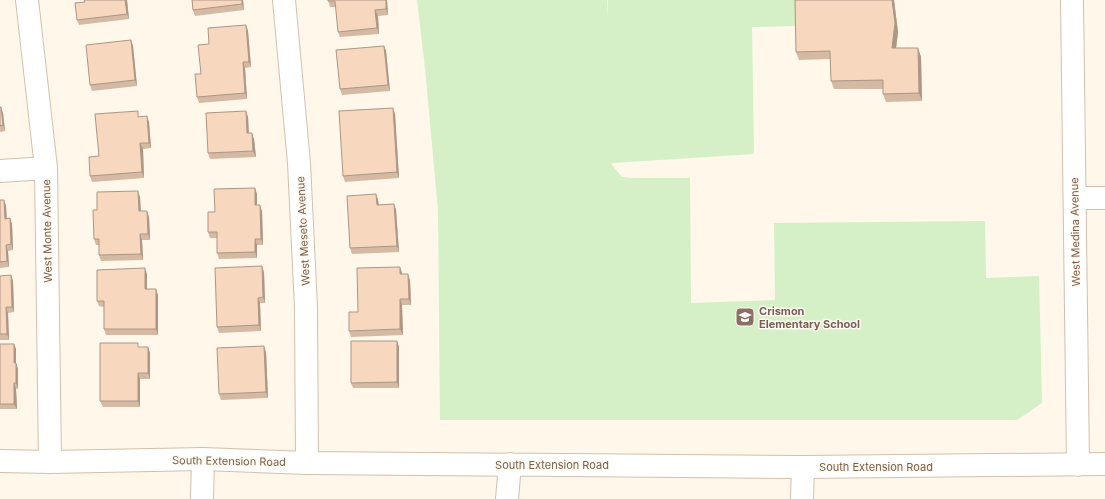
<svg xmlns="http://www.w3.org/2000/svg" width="1105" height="499" font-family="Inter,sans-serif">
  <rect width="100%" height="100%" fill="#fef7ea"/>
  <path fill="#d5efc6" d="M417,0H607L608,19V0H819L796,26L752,27L754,154L612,163V165L622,177L634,178H690L691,303L775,300L774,223L985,221L986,278L1039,276L1042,403L1017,420H440L438,211L425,68Z"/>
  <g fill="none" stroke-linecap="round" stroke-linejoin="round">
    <g stroke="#d3bfad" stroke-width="24">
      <path id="minor" d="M27,0L46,168L50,462
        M284,0L299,163L306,308L307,463
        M1072,0L1078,465
        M0,171L46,168
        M1075,198H1105
        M0,461L50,462L203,459L307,463L803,467L1105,464
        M202,499L203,459
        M507,499L510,464
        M802,499L803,467"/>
    </g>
    <use href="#minor" stroke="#fff" stroke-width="22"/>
  </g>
  <path fill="#d4b9a3" d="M127,0L129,19L79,25L77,20Z
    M192,0H243L244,10L195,16L193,10Z
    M328,0H387L388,15L378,16L379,34L340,37L338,32L336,7H330Z
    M795,0H894L898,32L896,48H918L921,57L922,101L886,102L883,94V89H834L831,81L830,59L799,60L796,52Z
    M246,25L248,31L251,67L245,68L247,99L199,103L197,97L201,74L209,44Z
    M131,40L133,46L137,86L92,91L90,85Z
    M384,46L386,51L390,91L342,95L340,89Z
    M0,107L3,113L5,131L0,132Z
    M246,111L248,117L249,133L254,139L256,157L210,159L208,153Z
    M395,114L399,178L345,182L343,176Z
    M140,117L149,122L151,148L143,149L144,178L92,182L90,176L99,156Z
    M257,194V205L262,211L263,245H257V258L219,259L217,253V238H210L208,232L215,212Z
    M376,194L378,200L379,205L394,204L396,210L399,252L352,254L350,248Z
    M140,197L141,211L149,217L150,240H142L143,260L101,261L99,255V245H96L94,239L97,210Z
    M0,200H4L6,206L7,219L10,218L12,224L13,250L8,251L9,267L0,268Z
    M264,272L265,303H260L261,331L219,333L217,327Z
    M402,273V274L410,280L411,305H402L403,335L351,337L349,331L358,312Z
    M147,274V289L158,295V335H106L104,329V307L99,306L97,301Z
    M11,275L13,281L14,312L8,313L9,340H0V276Z
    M397,341L399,347V388H353L351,383Z
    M0,344H14L16,349V364L18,369V389H16L17,409H0Z
    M139,347H148L150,353V379H140V407H103L100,401Z
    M266,352L268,398L221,400L219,394Z"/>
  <path fill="#ad9685" d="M125,0H127L129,19L127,14Z
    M242,0H243L244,10L242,4Z
    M386,0H387L388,15L386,9Z
    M892,0H894L898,32L895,57L892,48Z
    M375,10L378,16L379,34L377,28Z
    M246,25L248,31L251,67L249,62Z
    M131,40L133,46L137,86L135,80Z
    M384,46L386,51L390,91L388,85Z
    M918,48L921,57L922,101L919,93Z
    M243,62L245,68L247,99L245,93Z
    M1,107L3,113L5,131L3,125Z
    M393,108L395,114L399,178L397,172Z
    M246,111L248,117L249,139L247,133Z
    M147,116L149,122L151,148L149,143Z
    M252,133L254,139L256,157L253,151Z
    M140,143L143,149L144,178L142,172Z
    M255,188L257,194V211L255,205Z
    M138,191L140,197L141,217L139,211Z
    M376,194L378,200L379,211L377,205Z
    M4,200L6,206L7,225L5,219Z
    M394,204L396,210L399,252L397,246Z
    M260,205L262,211L263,245L261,239Z
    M147,211L149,217L150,240L148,234Z
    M10,218L12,224L13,250L11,244Z
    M140,234L142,240L143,260L141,254Z
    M255,239L257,245V258L255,252Z
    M6,245L8,251L9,267L7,261Z
    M262,266L264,272L265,303L263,297Z
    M400,267L402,273V280L400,274Z
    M145,268L147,274V295L145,289Z
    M408,274L410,280L411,305L409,299Z
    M11,275L13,281L14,312L12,307Z
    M156,289L158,295V335L156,329Z
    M258,298L260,303L261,331L259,325Z
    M400,299L402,305L403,335L400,329Z
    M6,307L8,313L9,340L7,334Z
    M397,341L399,347V388L397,382Z
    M14,344L16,349V363L18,369V389L16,383L14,363Z
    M264,346L266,352L268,398L266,392Z
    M148,347L150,353V379L148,373Z
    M138,373L140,379V407L138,401Z
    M14,383L16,389L17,409L14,404Z"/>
  <path fill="#f7d7be" stroke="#ad9685" d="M84,0H125L127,14L77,20L75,3L85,2Z
    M192,0H242V4L193,10Z
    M328,0H386V9L375,10L377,28L338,32L335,1H328Z
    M795,0H892L895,23L892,48H918L919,93L883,94V80L831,81L830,51L796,52Z
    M246,25L249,62H243L245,93L197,97L195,74H201L198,45L209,44L208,28Z
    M131,40L135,80L90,85L86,45Z
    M384,46L388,85L340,89L336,50Z
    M0,107H1L3,125L0,126Z
    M393,108L397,172L343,176L339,111Z
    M138,111V117L147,116L149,143H140L142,172L90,176L89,157L99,156L95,114Z
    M246,111L247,133H252L253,151L208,153L206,113Z
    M255,188V205H260L261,239H255V252L217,253V232H208V212H215L214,189Z
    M138,191L139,211H147L148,234H140L141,254L99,255V239H94L93,210H97V192Z
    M376,194L377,205L394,204L397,246L350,248L347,196Z
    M0,200H4L5,219L10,218L11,244L6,245L7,261L0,262Z
    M262,266L263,297L258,298L259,325L217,327L215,268Z
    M400,267V274H408L409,299H400V329L349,331V312H358L357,268Z
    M145,268V289H156V329H104V301H97V270Z
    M11,275L12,307H6L7,334H0V276Z
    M351,341H397V382L351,383Z
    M100,343H138V347H148V373H138V401H100Z
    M0,344H14V363H16V383H14V404H0Z
    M264,346L266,392L219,394L217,348Z"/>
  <defs>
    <g id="school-square" transform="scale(1)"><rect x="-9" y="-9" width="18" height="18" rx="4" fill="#8d6e63" stroke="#fffaf2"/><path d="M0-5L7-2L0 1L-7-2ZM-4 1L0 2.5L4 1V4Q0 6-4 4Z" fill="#fff"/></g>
  </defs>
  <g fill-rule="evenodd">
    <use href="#school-square" x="745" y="317"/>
  </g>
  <g text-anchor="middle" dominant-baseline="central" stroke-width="3" stroke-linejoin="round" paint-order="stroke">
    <g font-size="11" fill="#7d5e49" stroke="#fffaf2">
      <text transform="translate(47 231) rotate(-91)">West Monte Avenue</text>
      <text transform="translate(303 231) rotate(-93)">West Meseto Avenue</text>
      <text transform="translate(1075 232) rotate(-91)">West Medina Avenue</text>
      <text transform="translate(229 461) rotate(1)">South Extension Road</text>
      <text x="552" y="465">South Extension Road</text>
      <text x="876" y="467">South Extension Road</text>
    </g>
    <g font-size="11" font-weight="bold" fill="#785e54" stroke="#fffaf2" text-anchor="start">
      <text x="759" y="311">Crismon<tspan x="759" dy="13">Elementary School</tspan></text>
    </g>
  </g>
</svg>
